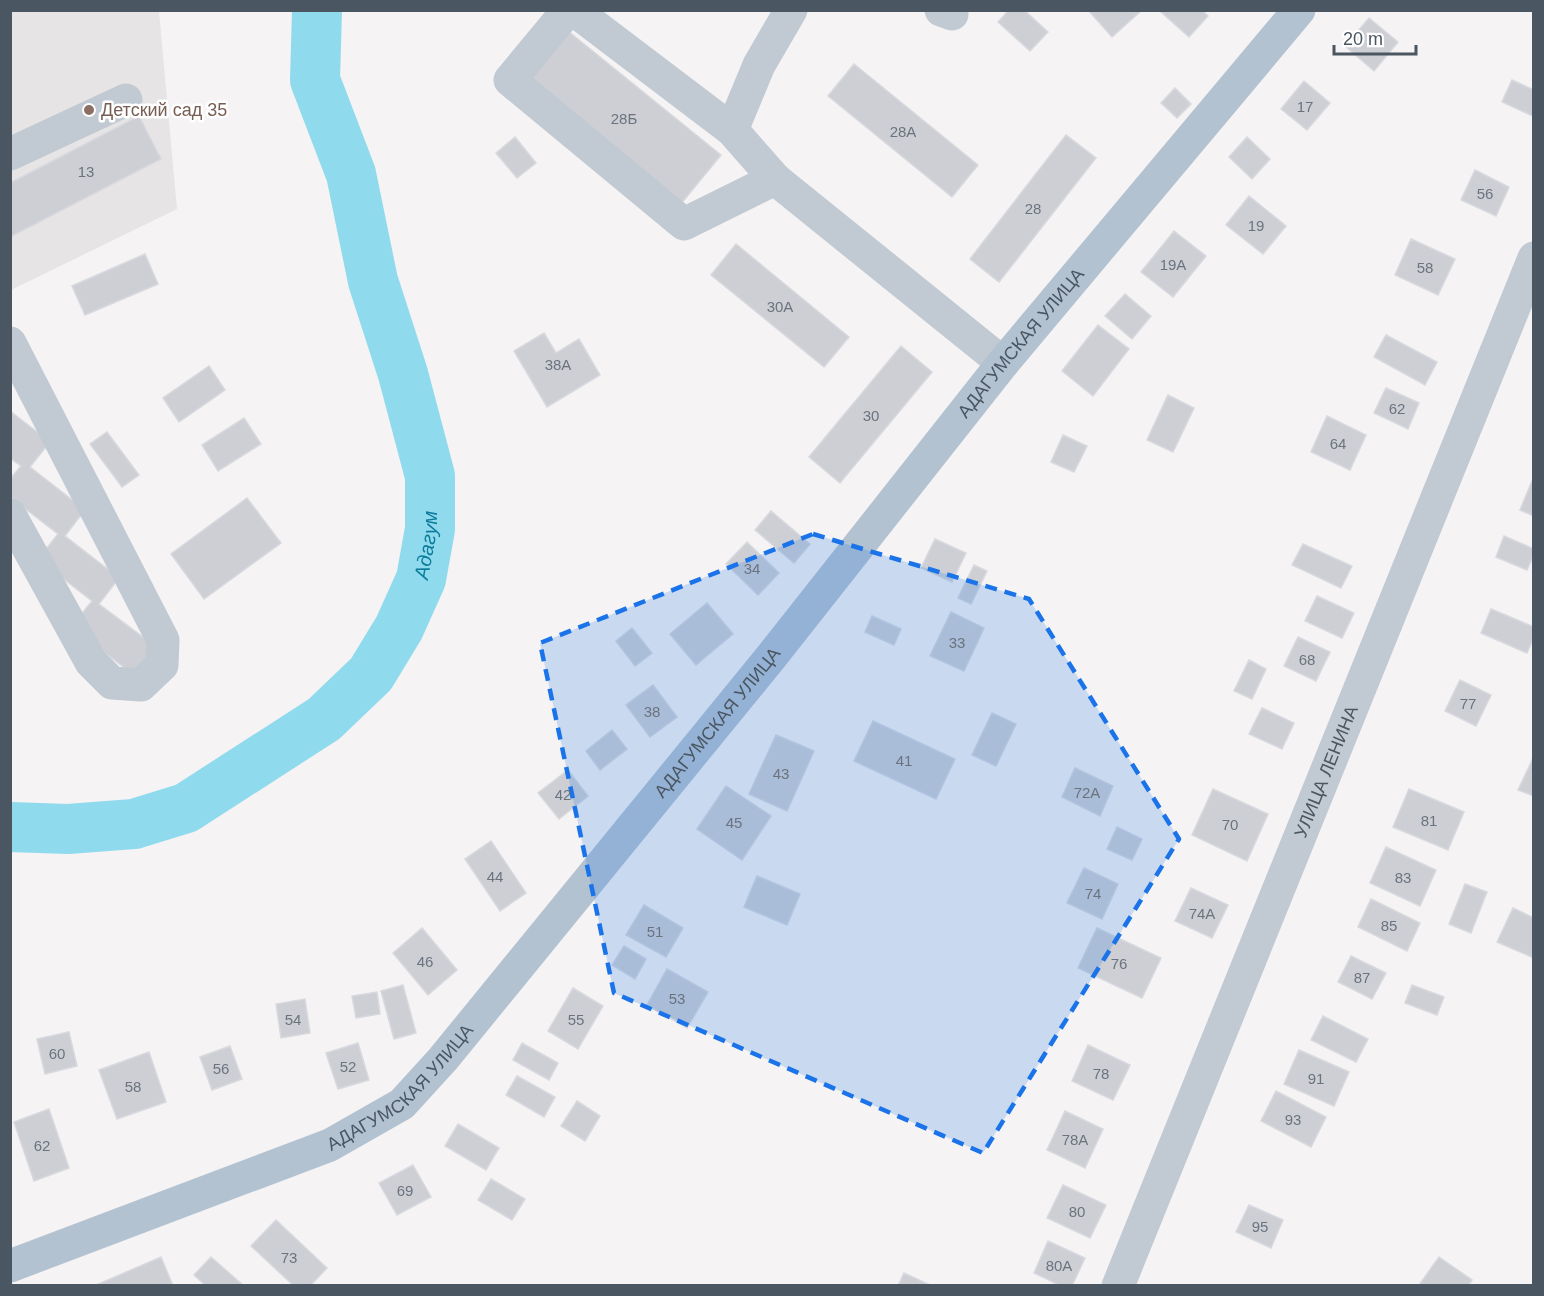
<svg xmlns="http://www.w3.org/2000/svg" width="1544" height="1296" font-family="Helvetica,sans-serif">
  <rect width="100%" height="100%" fill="#f5f3f3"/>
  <path fill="#e6e4e5" d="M11,11H159L177,209L11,290Z"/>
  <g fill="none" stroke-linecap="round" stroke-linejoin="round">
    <path stroke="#90daee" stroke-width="50" id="s1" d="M10,827L68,829L134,824L186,808L324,719L371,674L399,628L421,579L430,529V476L403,374L373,281L351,174L315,80L317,10"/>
  </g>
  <path fill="#cdcfd5" stroke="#d7d9de" stroke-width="1.5" d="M1009,10H1024L1048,32L1030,51L998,22Z
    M1088,10H1142L1112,37Z
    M1162,10H1202L1208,16L1189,37L1161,12Z
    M1369,18L1398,42L1374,71L1345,46Z
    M568,31L721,155L680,205L527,81Z
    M854,64L978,165L952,197L828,96Z
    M1512,80L1534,90L1533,116L1502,102Z
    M1304,81L1330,103L1307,130L1281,109Z
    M1175,88L1191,104L1177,118L1161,103Z
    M139,116L161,159L10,237V183Z
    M1066,135L1096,158L999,282L970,259Z
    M515,137L536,163L517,178L496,153Z
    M1247,137L1270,159L1252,179L1229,157Z
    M1475,170L1509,187L1496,216L1461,200Z
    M1249,196L1286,226L1263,254L1226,225Z
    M1174,231L1206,256L1173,297L1141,272Z
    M1411,239L1455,259L1438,295L1395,275Z
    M736,244L849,337L824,367L711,275Z
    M145,254L158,284L85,315L72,286Z
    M1125,294L1151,316L1132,339L1105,316Z
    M1098,325L1129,349L1093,396L1062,371Z
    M544,333L556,353L579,339L600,375L547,407L514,351Z
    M1386,335L1437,362L1425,385L1374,357Z
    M901,346L932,372L840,483L809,457Z
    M209,366L225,390L179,422L163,398Z
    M1386,388L1419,403L1408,429L1374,413Z
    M1168,395L1194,408L1173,452L1147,440Z
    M10,411L50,442L30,467L85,510L65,536L119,578L99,604L156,647L134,675L71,627L92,601L38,559L58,534L10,497V479L21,466L10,458Z
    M1327,416L1366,435L1350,470L1311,452Z
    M244,418L261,444L218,471L202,445Z
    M107,432L139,475L122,487L90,444Z
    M1063,435L1087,446L1074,472L1051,462Z
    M1532,481L1534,482V516L1520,510Z
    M247,498L281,543L204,599L171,554Z
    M771,511L810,544L794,563L755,530Z
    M1504,536L1534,549V554L1527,570L1496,557Z
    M935,539L966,553L952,582L921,568Z
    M747,542L779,573L758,595L726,564Z
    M1303,544L1352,566L1341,588L1292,565Z
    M974,565L987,571L971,604L958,598Z
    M1317,596L1354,613L1342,638L1305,621Z
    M707,603L733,634L696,665L670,634Z
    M1491,609L1534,627V637L1527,653L1481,633Z
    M951,612L984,628L964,671L930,656Z
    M872,616L901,629L894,645L865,632Z
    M632,628L652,653L635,666L616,641Z
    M1298,637L1330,652L1316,681L1284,666Z
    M1249,660L1266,669L1252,699L1234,691Z
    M1460,680L1491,695L1476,726L1445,711Z
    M653,685L677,717L650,737L626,705Z
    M1262,708L1294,723L1282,749L1249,734Z
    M992,713L1016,724L996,766L972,755Z
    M873,721L955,759L936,799L854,761Z
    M612,730L627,749L600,770L586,751Z
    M776,735L814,751L787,811L749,794Z
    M1534,756V796L1518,790Z
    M1075,768L1113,786L1100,816L1062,797Z
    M568,770L588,796L559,819L538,793Z
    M726,786L771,816L742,860L697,829Z
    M1213,789L1268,814L1247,861L1192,835Z
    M1409,789L1464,812L1448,850L1393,827Z
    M1117,827L1142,839L1132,860L1107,849Z
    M491,841L526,893L500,911L465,859Z
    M1386,847L1436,870L1420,906L1370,883Z
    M1084,868L1118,884L1102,919L1067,903Z
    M757,876L800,894L787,925L744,907Z
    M1465,884L1487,892L1471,933L1449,924Z
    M1191,888L1228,905L1212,938L1175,921Z
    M1371,899L1420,923L1407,951L1358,927Z
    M644,905L683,928L666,957L626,935Z
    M1513,908L1534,918V958L1497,942Z
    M422,928L457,970L428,995L393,953Z
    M1097,928L1161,958L1142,998L1078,968Z
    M624,946L646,959L635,979L612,965Z
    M1351,956L1386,973L1372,999L1338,982Z
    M667,969L708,992L687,1028L647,1005Z
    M403,985L416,1033L394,1039L381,991Z
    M1412,985L1444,997L1437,1015L1405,1003Z
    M573,988L603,1006L578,1049L548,1031Z
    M377,992L380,1014L356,1018L352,996Z
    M305,999L310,1033L281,1038L276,1004Z
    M1323,1016L1368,1039L1356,1062L1311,1040Z
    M69,1032L77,1066L45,1074L37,1039Z
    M358,1043L369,1080L338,1089L326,1053Z
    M522,1043L558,1063L549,1080L513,1060Z
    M1088,1045L1130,1065L1113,1100L1072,1081Z
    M230,1046L242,1079L212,1090L200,1057Z
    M1299,1050L1349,1072L1334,1106L1284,1084Z
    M149,1052L166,1102L117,1119L99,1070Z
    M517,1076L555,1097L544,1117L506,1095Z
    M1276,1091L1326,1117L1311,1147L1261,1121Z
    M577,1101L600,1116L585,1141L561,1126Z
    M49,1109L69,1168L34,1181L14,1122Z
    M1065,1111L1103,1129L1085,1168L1047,1150Z
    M458,1124L499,1148L486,1170L445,1146Z
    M413,1165L431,1197L397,1215L379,1183Z
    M491,1179L525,1199L512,1220L478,1200Z
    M1063,1185L1106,1205L1090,1238L1047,1218Z
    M1249,1205L1283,1220L1271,1248L1236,1232Z
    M276,1220L327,1268L310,1286H294L251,1246Z
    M1048,1241L1085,1258L1072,1286H1061L1034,1273Z
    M161,1257L173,1286H94Z
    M211,1257L244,1286H206L194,1275Z
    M1439,1257L1472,1280L1468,1286L1419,1285Z
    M904,1273L932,1286H898Z"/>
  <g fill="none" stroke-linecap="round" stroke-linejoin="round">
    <g stroke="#c1cad2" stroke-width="33">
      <path d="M568,10L510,80L684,224L775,179"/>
      <path d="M574,10L732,130L775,179L1003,363"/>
      <path d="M941,10L952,14"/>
      <path d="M732,130L759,65L791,10"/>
      <path d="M10,154L126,100"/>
      <path d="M10,343L163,640L162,665L141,685L112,683L91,662L10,515"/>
      <path id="s2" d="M1118,1286L1534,258"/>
    </g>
    <path stroke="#b3c2d1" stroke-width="33" id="s3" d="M10,1266L330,1145L402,1104L443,1059L771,657L1003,363L1299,10"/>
  </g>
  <path fill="#1a73e8" fill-opacity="0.2" stroke="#1a73e8" stroke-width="4.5" stroke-dasharray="12 8" stroke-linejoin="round" d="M813,534L1029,599L1179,839L983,1153L614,993L540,643Z"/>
  <circle fill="#8d6e63" stroke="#fff" stroke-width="2" cx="89" cy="110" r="6"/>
  <g text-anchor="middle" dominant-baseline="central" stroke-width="5" stroke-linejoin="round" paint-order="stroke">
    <g font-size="15" fill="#6b747e">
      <text x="1305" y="106">17</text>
      <text x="624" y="118">28Б</text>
      <text x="903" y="131">28А</text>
      <text x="86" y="171">13</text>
      <text x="1485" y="193">56</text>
      <text x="1033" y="208">28</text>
      <text x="1256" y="225">19</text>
      <text x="1173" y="264">19А</text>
      <text x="1425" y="267">58</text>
      <text x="780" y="306">30А</text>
      <text x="558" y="364">38А</text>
      <text x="1397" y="408">62</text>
      <text x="871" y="415">30</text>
      <text x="1338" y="443">64</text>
      <text x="752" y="568">34</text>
      <text x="957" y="642">33</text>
      <text x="1307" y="659">68</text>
      <text x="1468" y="703">77</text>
      <text x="652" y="711">38</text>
      <text x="904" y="760">41</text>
      <text x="781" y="773">43</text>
      <text x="1087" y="792">72А</text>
      <text x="563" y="794">42</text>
      <text x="1429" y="820">81</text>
      <text x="734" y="822">45</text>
      <text x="1230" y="824">70</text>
      <text x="495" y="876">44</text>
      <text x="1403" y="877">83</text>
      <text x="1093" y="893">74</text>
      <text x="1202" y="913">74А</text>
      <text x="1389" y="925">85</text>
      <text x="655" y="931">51</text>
      <text x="425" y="961">46</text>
      <text x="1119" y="963">76</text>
      <text x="1362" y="977">87</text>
      <text x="677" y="998">53</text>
      <text x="293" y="1019">54</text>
      <text x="576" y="1019">55</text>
      <text x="57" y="1053">60</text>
      <text x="348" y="1066">52</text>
      <text x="221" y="1068">56</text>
      <text x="1101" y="1073">78</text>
      <text x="1316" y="1078">91</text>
      <text x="133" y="1086">58</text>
      <text x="1293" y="1119">93</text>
      <text x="1075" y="1139">78А</text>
      <text x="42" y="1145">62</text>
      <text x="405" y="1190">69</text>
      <text x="1077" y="1211">80</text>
      <text x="1260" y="1226">95</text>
      <text x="289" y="1257">73</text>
      <text x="1059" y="1265">80А</text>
    </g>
    <g font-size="18" fill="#785e54" stroke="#fff" text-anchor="start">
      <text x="101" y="110">Детский сад 35</text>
    </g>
    <g font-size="18" fill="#4a5661" stroke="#fff">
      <text stroke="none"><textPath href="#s3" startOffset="1406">АДАГУМСКАЯ УЛИЦА</textPath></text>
      <text stroke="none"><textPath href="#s3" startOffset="920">АДАГУМСКАЯ УЛИЦА</textPath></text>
      <text stroke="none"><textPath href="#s2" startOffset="555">УЛИЦА ЛЕНИНА</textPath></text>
      <text stroke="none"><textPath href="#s3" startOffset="434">АДАГУМСКАЯ УЛИЦА</textPath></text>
    </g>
    <g font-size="20" font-style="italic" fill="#0c7c9b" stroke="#fff">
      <text stroke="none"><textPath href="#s1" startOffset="550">Адагум</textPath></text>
    </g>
  </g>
  <rect width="1544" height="1296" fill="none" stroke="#4a5661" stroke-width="24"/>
  <path d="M1334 45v9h82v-9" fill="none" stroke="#4a5661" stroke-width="3"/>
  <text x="1343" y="45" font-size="18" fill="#4a5661" stroke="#ffffff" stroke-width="4.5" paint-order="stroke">20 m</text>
</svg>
